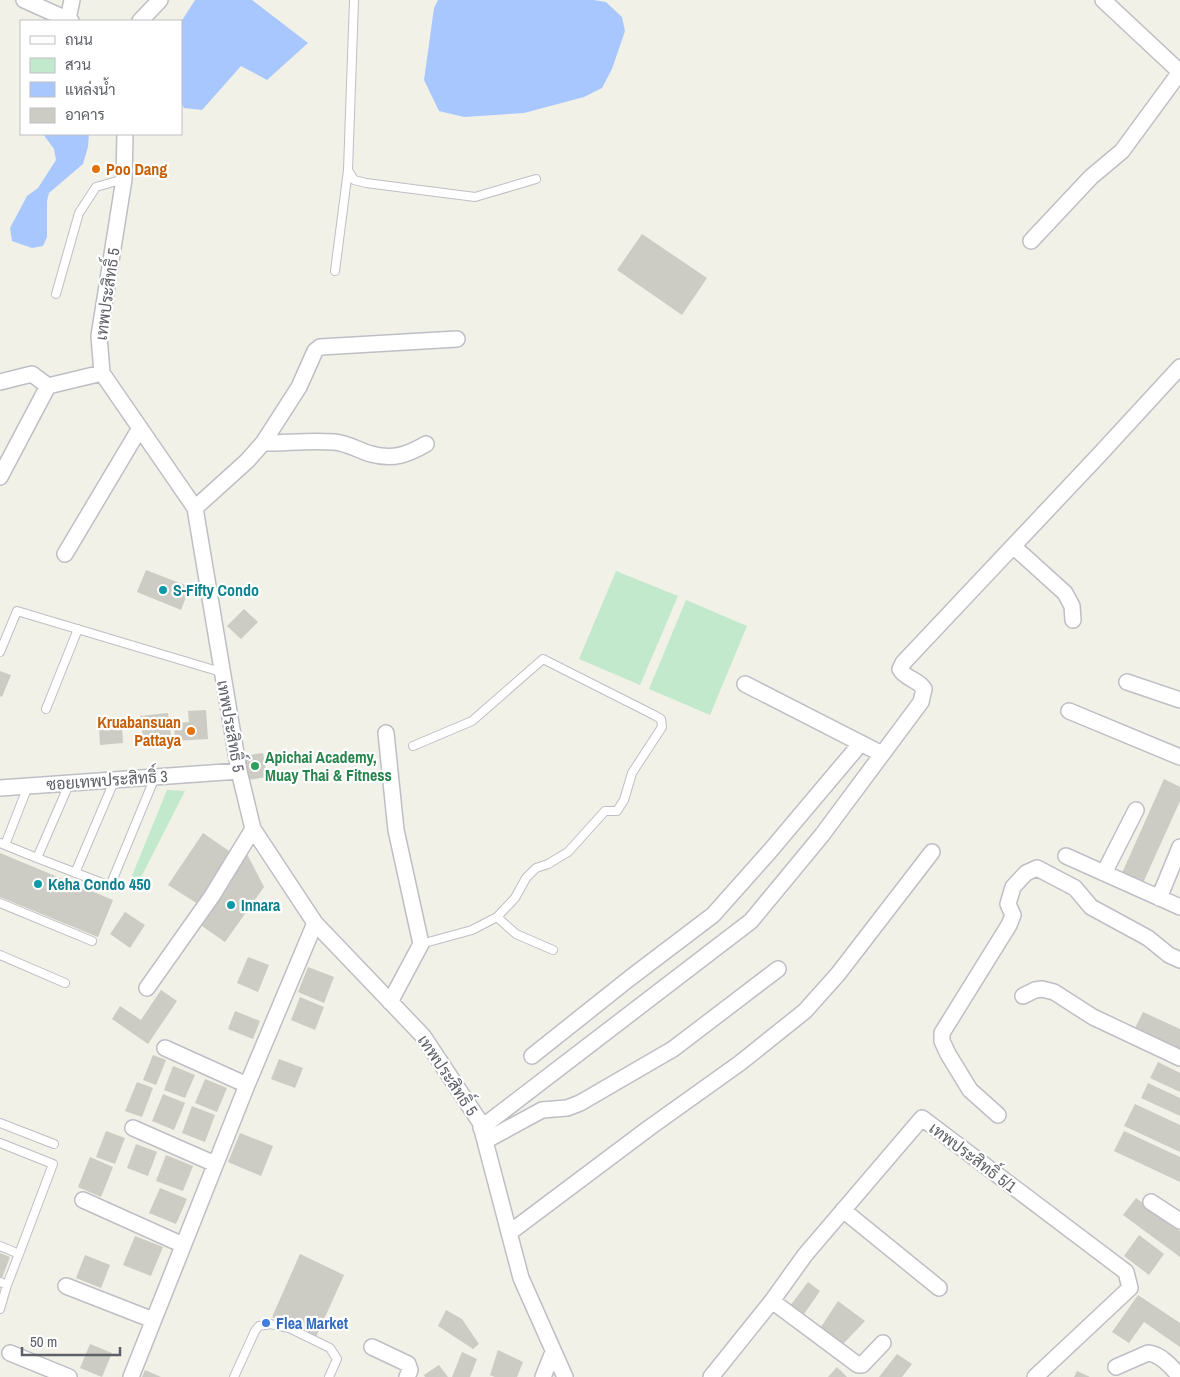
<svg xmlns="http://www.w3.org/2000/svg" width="1180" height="1377" font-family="'Archivo Narrow',Sarabun,sans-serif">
  <rect width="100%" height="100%" fill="#f1f1e7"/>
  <path fill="#c2e9cb" d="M616,571L678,596L640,685L579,659Z
    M686,600L747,626L710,715L649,689Z
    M167,790L185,791L134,891L127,888Z"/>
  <path fill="#a9c7ff" d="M195,0H252L308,43L267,80L241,66L202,110L184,108L181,103V22Z
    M438,0H594L606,2L622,17L625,31L612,69L602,88L584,97L524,113L464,117L439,111L424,80L434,8Z
    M43,134H89L88,147L83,164L49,193L47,201V237L43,246L32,248L12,241L10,228L27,196L38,188L56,160L54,149Z"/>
  <path fill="#cccbc4" d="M642,234L707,278L682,315L617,270Z
    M146,570L190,587L181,610L137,592Z
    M244,609L258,622L241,639L227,626Z
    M0,671L11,675L2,697L0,696Z
    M206,710L208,739L175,741L174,723L189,722L188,711Z
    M168,713L172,743L144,746L140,716Z
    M122,727L123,743L100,745L99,728Z
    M263,753L267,777L247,780L243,756Z
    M1164,779L1180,787V801L1143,883L1122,873Z
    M203,833L232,853L198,904L168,885Z
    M0,853L113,900L98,937L0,897Z
    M247,854L264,887L225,942L199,924Z
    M125,912L145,925L130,948L110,934Z
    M248,957L269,965L258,992L237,983Z
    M308,967L334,977L324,1003L298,992Z
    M161,990L177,1001L148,1044L112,1019L120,1006L141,1020Z
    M300,997L324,1007L315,1030L291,1020Z
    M235,1011L260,1021L253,1039L228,1029Z
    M1143,1012L1180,1029V1051L1134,1030Z
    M153,1055L166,1060L156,1085L143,1080Z
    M279,1059L303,1068L295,1088L271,1079Z
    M1158,1062L1180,1073V1092L1150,1078Z
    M173,1066L195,1075L185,1098L164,1090Z
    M205,1079L227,1088L217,1112L195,1103Z
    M137,1082L153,1088L142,1117L125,1111Z
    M1148,1083L1180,1098V1116L1141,1098Z
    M163,1094L185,1103L174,1130L152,1121Z
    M1135,1104L1180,1125V1152L1124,1126Z
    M192,1106L215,1115L205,1142L182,1133Z
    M106,1131L125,1138L115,1164L96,1157Z
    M1124,1131L1180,1157V1182L1114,1151Z
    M240,1133L273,1146L261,1176L228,1162Z
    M136,1144L157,1152L148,1176L127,1168Z
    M166,1155L193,1166L183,1191L156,1181Z
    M90,1157L113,1167L101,1197L78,1187Z
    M160,1188L187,1199L176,1224L149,1213Z
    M1136,1198L1180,1231V1257L1123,1215Z
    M1139,1235L1164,1254L1149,1275L1124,1256Z
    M135,1236L163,1247L151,1276L123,1265Z
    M0,1253L10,1257L2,1278L0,1277Z
    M300,1254L344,1275L316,1337L272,1317Z
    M85,1255L110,1265L101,1288L76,1278Z
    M808,1282L820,1291L802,1317L790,1306Z
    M1138,1295L1180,1323V1347L1144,1322L1129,1343L1112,1332Z
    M838,1301L865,1321L843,1344L821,1327Z
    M446,1310L462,1319L479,1344L473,1349L438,1326Z
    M90,1344L112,1353L102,1377L80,1368Z
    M498,1350L523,1362L517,1377H495L490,1375Z
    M462,1352L477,1359L470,1377H452Z
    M897,1354L912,1364L902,1377H879Z
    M439,1365L448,1377H425L424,1375Z
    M837,1367L847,1377H828Z
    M145,1370L161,1377H142Z
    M1077,1371L1090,1377H1074Z"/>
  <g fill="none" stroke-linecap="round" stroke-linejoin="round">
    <g stroke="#bebfc6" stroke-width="10">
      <path id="lane" d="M354,0L348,170L354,180L366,183L475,197L536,179
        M335,271L348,170
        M56,294L79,213L96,187L124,179
        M0,652L17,611L221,672
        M46,709L78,629
        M413,746L472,721L543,659L654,715L661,719L662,727L632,773L624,800L617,811H605L568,852L548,864L536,868L526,878L515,898L497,917L472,930L421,944
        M70,782L37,858L110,886L155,777
        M0,843L37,858
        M5,845L28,786
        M75,873L115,779
        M0,903L92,941
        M497,917L516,934L553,950
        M0,955L65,983
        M0,1123L54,1144
        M0,1143L53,1164L19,1254L0,1246
        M0,1282L7,1285L19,1254
        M0,1309L7,1285
        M234,1377L255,1331L259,1326L270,1324L289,1328L330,1348L337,1359L329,1377"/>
    </g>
    <g stroke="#bebfc6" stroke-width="18">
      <path id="street" d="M24,0L71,21
        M1103,0L1180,72
        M68,19L72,0
        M140,21L160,0
        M125,134L124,179L99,336L102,373L195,508L239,771L253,829L315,923L423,1036L480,1122L521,1278L565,1377
        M1031,241L1091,177L1122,151L1180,72
        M0,382L32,374L48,386
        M263,443C287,443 311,440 334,442C347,443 358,450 371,454C393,460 407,455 426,444
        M0,477L48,386L102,373
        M195,508L247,461L263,443L299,387L315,351L320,347L457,339
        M1013,546L1065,593L1072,606L1073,620
        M65,554L140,428
        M1127,682L1180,700
        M745,684L882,754
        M1069,711L1180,757
        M386,733L396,830L421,944L390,1002
        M0,788L239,771
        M1066,856L1180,907
        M1104,873L1136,810
        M1159,898L1180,847
        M147,988L212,896L253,829
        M1023,996L1035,990L1042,989L1054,992L1093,1017L1180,1058
        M165,1048L247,1085
        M532,1056L630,978L713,915L770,851L861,743
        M998,1115L970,1090L948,1054L942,1041V1033L1009,925L1013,915L1008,904L1013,887L1026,873L1037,868L1075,888L1091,907L1148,938L1169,955L1180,960
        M133,1128L215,1164
        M481,1128L751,921L822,835L921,702L924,689C918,679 905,679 900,669L903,663L1100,454L1180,367
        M485,1141L542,1110L567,1108L580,1103L673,1049L778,969
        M83,1200L183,1245
        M1151,1202L1180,1221
        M843,1210L939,1288
        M509,1233L649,1128L740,1063L805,1011L838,974L932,852
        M66,1286L153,1320
        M772,1301L858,1365H862L883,1343
        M372,1347L408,1364L410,1370L407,1377
        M10,1353L69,1377
        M1116,1367L1148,1353C1161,1354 1172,1367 1180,1377
        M131,1377L247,1085L315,923
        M543,1377L553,1352
        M711,1377L772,1301L805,1255L922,1118L1126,1272L1130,1288L1035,1377"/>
    </g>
    <use href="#lane" stroke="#fff" stroke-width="8"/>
    <use href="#street" stroke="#fff" stroke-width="15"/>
  </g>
  <g fill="#e8710a" stroke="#fff" stroke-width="2">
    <circle cx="96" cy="169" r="5"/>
    <circle cx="191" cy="731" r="5"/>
  </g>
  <g fill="#0f9aa8" stroke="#fff" stroke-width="2">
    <circle cx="163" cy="590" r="5"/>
    <circle cx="38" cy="884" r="5"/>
    <circle cx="231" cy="905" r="5"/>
  </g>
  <circle fill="#2e9e5b" stroke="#fff" stroke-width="2" cx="255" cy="766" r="5"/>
  <circle fill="#3f7fe0" stroke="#fff" stroke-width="2" cx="266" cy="1323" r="5"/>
  <g text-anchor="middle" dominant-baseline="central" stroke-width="4.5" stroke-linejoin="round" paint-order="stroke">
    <g font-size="16" font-weight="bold" fill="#c56008" stroke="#fff" text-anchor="start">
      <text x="106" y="169">Poo Dang</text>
      <text x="181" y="722" text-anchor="end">Kruabansuan<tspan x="181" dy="18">Pattaya</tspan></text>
    </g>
    <g font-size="16" fill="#5e6068" stroke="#fff">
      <text transform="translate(107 294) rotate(-82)">เทพประสิทธิ์ 5</text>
      <text transform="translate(231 726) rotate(80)">เทพประสิทธิ์ 5</text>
      <text transform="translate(107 780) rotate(-4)">ซอยเทพประสิทธิ์ 3</text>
      <text transform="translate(448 1075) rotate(56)">เทพประสิทธิ์ 5</text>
      <text transform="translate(973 1157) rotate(37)">เทพประสิทธิ์ 5/1</text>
    </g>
    <g font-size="16" font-weight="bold" fill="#0d838f" stroke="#fff" text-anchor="start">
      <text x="173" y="590">S-Fifty Condo</text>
      <text x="48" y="884">Keha Condo 450</text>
      <text x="241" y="905">Innara</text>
    </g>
    <g font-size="16" font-weight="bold" fill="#27864d" stroke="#fff" text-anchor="start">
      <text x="265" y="757">Apichai Academy,<tspan x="265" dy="18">Muay Thai &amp; Fitness</tspan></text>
    </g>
    <g font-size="16" font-weight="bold" fill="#366cbe" stroke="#fff" text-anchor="start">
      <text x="276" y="1323">Flea Market</text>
    </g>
  </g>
  <rect x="20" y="20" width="162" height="115" fill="#ffffff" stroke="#bfbfc3"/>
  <rect x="30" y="36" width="25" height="8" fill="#ffffff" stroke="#bfbfc3"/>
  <text x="65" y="45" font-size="15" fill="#5e6068">ถนน</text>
  <rect x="30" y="58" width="25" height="15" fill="#c2e9cb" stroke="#bfbfc3"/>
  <text x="65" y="70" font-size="15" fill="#5e6068">สวน</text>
  <rect x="30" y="82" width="25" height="15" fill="#a9c7ff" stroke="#bfbfc3"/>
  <text x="65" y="95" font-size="15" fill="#5e6068">แหล่งน้ำ</text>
  <rect x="30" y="108" width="25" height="15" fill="#cccbc4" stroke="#bfbfc3"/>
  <text x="65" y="120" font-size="15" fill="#5e6068">อาคาร</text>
  <path d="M22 1347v8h98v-8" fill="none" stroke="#5e6068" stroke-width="2.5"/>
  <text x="30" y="1347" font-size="15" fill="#5e6068" stroke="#ffffff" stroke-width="4" paint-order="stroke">50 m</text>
</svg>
